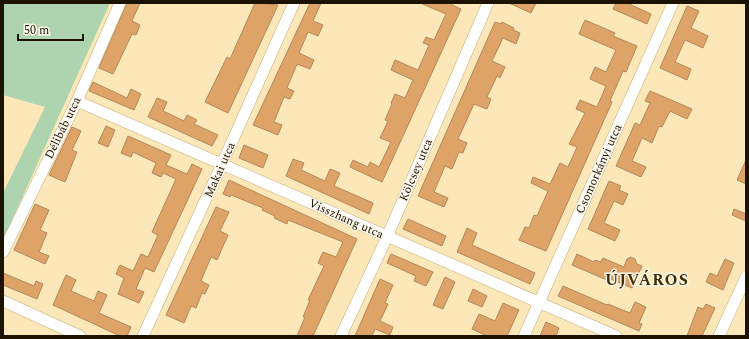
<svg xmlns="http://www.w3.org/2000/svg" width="749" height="339" font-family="Spectral,serif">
  <rect width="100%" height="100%" fill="#fce7b9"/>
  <path fill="#add4ae" d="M3,3H110L3,240V193L45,107L3,95Z"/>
  <path fill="#dea467" stroke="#b3875b" d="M127,3H140L132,21L140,25L136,35L132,34L113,74L99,68Z
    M255,3L278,5L228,113L205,102L227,57L230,59Z
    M310,3H321L313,21L323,25L318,36L308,32L299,53L314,60L310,69L297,64L287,88L294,91L290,99L284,97L274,122L282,125L278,135L253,125Z
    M420,3H452V5L461,9L382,182L350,167L353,160L368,167L370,162L379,167L391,142L380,138L388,121L385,120L392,104L391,103L395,94L405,98L413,80L391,70L395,60L418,70L429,45L423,43L426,37L434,40L446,14Z
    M509,3H536L531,13Z
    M616,3H627L651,14L647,24L613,9Z
    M687,6L699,11L691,28L708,36L703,48L685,40L675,62L691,69L687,80L660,68Z
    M585,20L615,33L613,36L637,46L626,72L623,71L610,101L612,102L546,251L519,240L525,227L529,228L534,215L537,216L548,191L531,183L533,177L550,184L560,163L568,167L577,147L569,144L585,113L576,109L580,100L597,107L606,86L590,79L595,67L606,72L616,50L579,34Z
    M495,22L501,24L502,22L514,28L513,30L520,33L516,44L503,38L492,61L505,67L500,78L497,76L487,97L491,99L487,109L474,104L458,139L467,143L463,153L459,152L452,169L445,166L434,192L448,198L444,207L418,196Z
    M93,82L127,98L131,89L141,94L134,110L89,91Z
    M650,91L692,109L687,119L670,111L662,127L659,126L652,143L642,138L632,161L646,167L641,177L616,166L635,123L640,125L650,103L645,101Z
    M157,98L167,102L163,111L184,121L187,115L197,120L194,124L218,135L212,146L148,117Z
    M106,126L115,130L108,147L98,143Z
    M72,127L81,131L72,150L77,152L65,182L49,175Z
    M128,136L171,155L166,165L187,174L192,164L202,169L154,272L145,268L136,289L144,292L139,303L118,294L124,278L116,274L120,265L133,271L141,254L148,257L158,235L152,232L176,179L163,173L161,177L152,173L156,163L133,152L131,157L121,153Z
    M244,145L268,155L263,168L239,158Z
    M293,159L304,163L301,170L325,181L330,169L340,173L334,186L373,203L369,214L286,176Z
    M746,160V184L737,180Z
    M229,180L357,239L313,336H297L305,317H303L310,300H308L324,266L318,263L323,252L336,257L343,242L288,220L287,224L274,218L275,216L262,210L263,208L231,195L230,197L223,194Z
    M609,181L621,186L619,190L628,194L623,205L614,201L604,223L620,230L615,241L588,229Z
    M35,204L49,210L40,230L47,233L39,252L49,256L45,264L14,250Z
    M216,207L229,212L220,231L228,235L217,260L211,257L201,281L209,285L205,294L202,293L196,308L191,306L184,323L166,315Z
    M734,209L746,214V221L732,215Z
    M408,219L446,236L442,246L403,229Z
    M467,228L477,233L472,245L535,273L530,284L457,252Z
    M391,254L433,272L426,286L414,281L416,276L387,263Z
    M577,254L594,262L595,260L601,262L603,258L624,267L627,259L631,257L635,259L637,264L642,266L632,288L608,278L607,280L572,265Z
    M725,259L734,263L723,290L706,282L710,273L717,276Z
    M3,273L34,286L36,281L43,284L37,299L3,285Z
    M66,275L76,280L71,291L94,301L98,291L107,295L99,313L131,327L127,336H120L53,305Z
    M445,277L455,282L443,309L433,305Z
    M380,279L393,285L385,303L388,304L380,321L393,327L390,335L375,329L372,336H355Z
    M563,286L607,305L608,304L630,313L635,302L646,307L639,323L642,324L639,331L558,296Z
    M473,289L487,296L482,307L468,301Z
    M503,303L519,310L507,336H487L472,329L479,314L495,321Z
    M706,304L715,308L702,336H687L698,307L703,309Z
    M546,322L559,328L556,336H540Z"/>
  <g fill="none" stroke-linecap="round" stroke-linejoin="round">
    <g stroke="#c6ac73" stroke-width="12">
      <path id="minor" d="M77,101L616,336
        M3,252L77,101L120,3
        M3,301L80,336
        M143,336L222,164L294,3
        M341,336L387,237L488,3
        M524,336L673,3
        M719,336L746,277"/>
    </g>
    <use href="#minor" stroke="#fff" stroke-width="11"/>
  </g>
  <g text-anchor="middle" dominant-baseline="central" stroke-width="3" stroke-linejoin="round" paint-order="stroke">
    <g font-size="12" fill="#1c1200" stroke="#fbf6ea">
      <text transform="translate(63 128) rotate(-64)">Délibáb utca</text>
      <text transform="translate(599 169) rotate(-66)">Csomorkányi utca</text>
      <text transform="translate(220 170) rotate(-66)">Makai utca</text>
      <text transform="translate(416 170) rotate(-67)">Kölcsey utca</text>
      <text transform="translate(346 219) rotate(24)">Visszhang utca</text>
    </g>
    <g font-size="16" font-weight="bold" letter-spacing="1" fill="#402e00" stroke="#fbf6ea">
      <text x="647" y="280">ÚJVÁROS</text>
    </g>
  </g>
  <rect width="749" height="339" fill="none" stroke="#1c1200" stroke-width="8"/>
  <path d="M18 34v6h65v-6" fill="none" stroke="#1c1200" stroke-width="2"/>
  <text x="24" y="34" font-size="12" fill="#1c1200" stroke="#fbf6ea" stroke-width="3" paint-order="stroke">50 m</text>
</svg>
